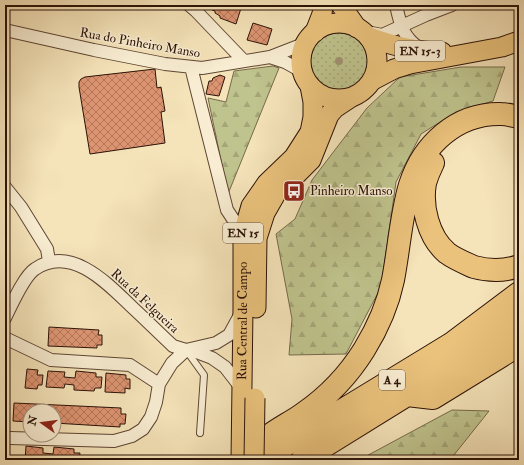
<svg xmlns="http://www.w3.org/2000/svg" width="524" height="465" font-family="'IM FELL Double Pica',serif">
  <defs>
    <pattern id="grass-dots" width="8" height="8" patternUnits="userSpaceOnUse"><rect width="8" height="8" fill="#bfc38d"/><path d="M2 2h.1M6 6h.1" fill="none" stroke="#a4a678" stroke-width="1.8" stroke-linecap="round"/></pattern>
    <pattern id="forest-firs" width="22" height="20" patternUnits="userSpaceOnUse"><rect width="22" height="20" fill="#bfc38d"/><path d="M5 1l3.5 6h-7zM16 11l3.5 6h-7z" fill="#a4a678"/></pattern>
    <pattern id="building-cross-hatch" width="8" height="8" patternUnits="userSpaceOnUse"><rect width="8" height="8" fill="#dd9471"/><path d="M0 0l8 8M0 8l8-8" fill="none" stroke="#b3775b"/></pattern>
  </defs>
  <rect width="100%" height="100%" fill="#f5e3b9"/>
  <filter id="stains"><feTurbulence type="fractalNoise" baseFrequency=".005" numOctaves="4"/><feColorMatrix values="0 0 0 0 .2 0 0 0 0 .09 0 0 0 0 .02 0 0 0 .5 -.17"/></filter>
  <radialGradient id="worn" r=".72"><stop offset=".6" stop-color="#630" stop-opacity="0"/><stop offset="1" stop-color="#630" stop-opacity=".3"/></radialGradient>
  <path fill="url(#grass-dots)" stroke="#766a4a" d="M310 62a29 29 0 1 1 58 0a29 29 0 1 1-58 0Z"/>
  <path fill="url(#forest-firs)" stroke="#766a4a" d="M273,66L279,68L228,194L208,98L226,102L234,71Z
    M461,67H505L493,101L456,112L421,134L396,182L381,287L346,354L289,355L292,319L276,234L295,219L312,180L367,108L400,77Z
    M452,410L489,411L450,460H359Z"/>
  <path fill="url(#building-cross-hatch)" stroke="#2c1207" d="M211,5H242L236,24L220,18V16L215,13V11L212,10V8L210,7Z
    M253,23L272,29L267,45L247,40Z
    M155,69L157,88L161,87L165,111L161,112L165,143L90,154L79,87V82L81,79L85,77Z
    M220,75L225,77L219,96L206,94L209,81H212L213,78Z
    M49,327L99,330L98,335H102V345H97V348L48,346Z
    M27,369L38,370L37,375H43L42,385H38L37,389L25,388Z
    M48,371L65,372L64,377L75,378L76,371L96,373V377H102L101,388H95L94,391L74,390V385L65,384L64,388L46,387Z
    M106,373L126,375V379H130V389L125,388V393L105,392Z
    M14,403L121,408V414H126L125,424H120V427L54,423V411H30V422L13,421Z
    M26,446L43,448V453L53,454L54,447L74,449V453H80L79,460H25Z"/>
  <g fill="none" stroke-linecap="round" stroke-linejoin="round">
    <g stroke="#5e4634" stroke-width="8">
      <path id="service" d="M186,350L204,375L200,433"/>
    </g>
    <g stroke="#5e4634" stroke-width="14">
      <path id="minor" d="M189,5L196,11L244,61
        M396,5C400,24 403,38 421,49
        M5,30L94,50L165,64L202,68L270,57L306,43
        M372,33L382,35L426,15L452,5
        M270,57L285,62L303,72
        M191,67L227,210L243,234
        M5,187L21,207L47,249L49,261
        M5,318C11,306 24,276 35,269C71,244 108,284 133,308C146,320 159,333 173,346L186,350L216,343L229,335L241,313
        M5,338L51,360L130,365L159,384
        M191,350L212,358L225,367L242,389
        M10,438L114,441L132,436L143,429L151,417L156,402L159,384L172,363L186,350"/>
    </g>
    <g stroke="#2c1207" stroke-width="21">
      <g id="primary">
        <path d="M341,5L357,28"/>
        <circle cx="339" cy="61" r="38"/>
        <path d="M315,32L322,14L323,5"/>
        <path d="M369,37C393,46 416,52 442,52"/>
        <path d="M373,80L394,69L410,64L502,47L519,41"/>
        <path d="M256,308L257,238L265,213L277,192L295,176L311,160L329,115L335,108L350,98"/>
        <path id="s1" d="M241,460L243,308V234L251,206L267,183L294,157L310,132L313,117V102L310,86"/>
      </g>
    </g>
    <g stroke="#2c1207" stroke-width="24">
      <path id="motorway" d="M433,163C430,169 427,176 425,183C421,206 428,237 447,253C455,259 465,263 474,267C489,271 505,271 519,266
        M407,395L433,398L519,345
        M245,460C252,453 258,444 266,438C278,428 292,422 304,413C327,397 349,374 364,350C377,329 388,304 393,280C399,249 401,215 410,185C423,144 457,113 501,114C507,114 513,116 519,117
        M261,460L451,344L519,293
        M302,460L470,356L519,320"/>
    </g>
    <use href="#service" stroke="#f8edd2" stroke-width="6"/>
    <use href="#minor" stroke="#f8edd2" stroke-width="12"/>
    <use href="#primary" stroke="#eac27c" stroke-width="19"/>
    <use href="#motorway" stroke="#eac27c" stroke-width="22"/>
    <g stroke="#2c1207" stroke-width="21" stroke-linecap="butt">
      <path id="primary-bridge" d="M254,460L255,398"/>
    </g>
    <use href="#primary-bridge" stroke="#eac27c" stroke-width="19"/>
  </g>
  <circle fill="#a29271" cx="339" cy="61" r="4"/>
  <defs>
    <g id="bus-square" transform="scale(1.15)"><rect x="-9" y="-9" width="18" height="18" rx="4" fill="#8f2418" stroke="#f8edd2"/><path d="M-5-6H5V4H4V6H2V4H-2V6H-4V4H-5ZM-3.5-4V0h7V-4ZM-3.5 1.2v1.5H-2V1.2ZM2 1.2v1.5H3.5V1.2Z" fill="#fff"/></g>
  </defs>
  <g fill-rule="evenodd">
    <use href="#bus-square" x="294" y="191"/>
  </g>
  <g text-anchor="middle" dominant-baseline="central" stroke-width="3" stroke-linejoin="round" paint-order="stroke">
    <g fill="#f8edd2" stroke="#695444" stroke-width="1">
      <rect x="395" y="41" width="50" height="20" rx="3"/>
      <rect x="223" y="223" width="40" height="20" rx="3"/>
      <rect x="379" y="370" width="26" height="20" rx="3"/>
    </g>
    <g font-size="12" font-weight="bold" fill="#2c1207">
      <text x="420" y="51">EN 15-3</text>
      <text x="243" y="233">EN 15</text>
      <text x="392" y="380">A 4</text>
    </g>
    <g font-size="13" fill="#2c1207" stroke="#f8edd2">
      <text transform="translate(140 43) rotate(10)">Rua do Pinheiro Manso</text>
      <text transform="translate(145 301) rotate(43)">Rua da Felgueira</text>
      <text stroke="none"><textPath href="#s1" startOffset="139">Rua Central de Campo</textPath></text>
    </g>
    <g font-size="13" fill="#2c1207" stroke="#f8edd2" text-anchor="start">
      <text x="310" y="191">Pinheiro Manso</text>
    </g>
  </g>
  <rect width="524" height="465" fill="none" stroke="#f5e3b9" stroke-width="20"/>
  <rect x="6" y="6" width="512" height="453" fill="none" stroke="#2c1207" stroke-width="2"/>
  <rect x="10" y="10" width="504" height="445" fill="none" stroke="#2c1207"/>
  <g transform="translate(42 423) rotate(284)"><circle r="19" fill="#f8edd2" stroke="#a69581"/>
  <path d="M0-3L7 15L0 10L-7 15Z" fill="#8f2418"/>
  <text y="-6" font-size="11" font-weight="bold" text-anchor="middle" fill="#2c1207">N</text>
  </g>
  <rect width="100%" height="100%" filter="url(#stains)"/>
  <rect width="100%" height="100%" fill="url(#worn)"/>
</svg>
